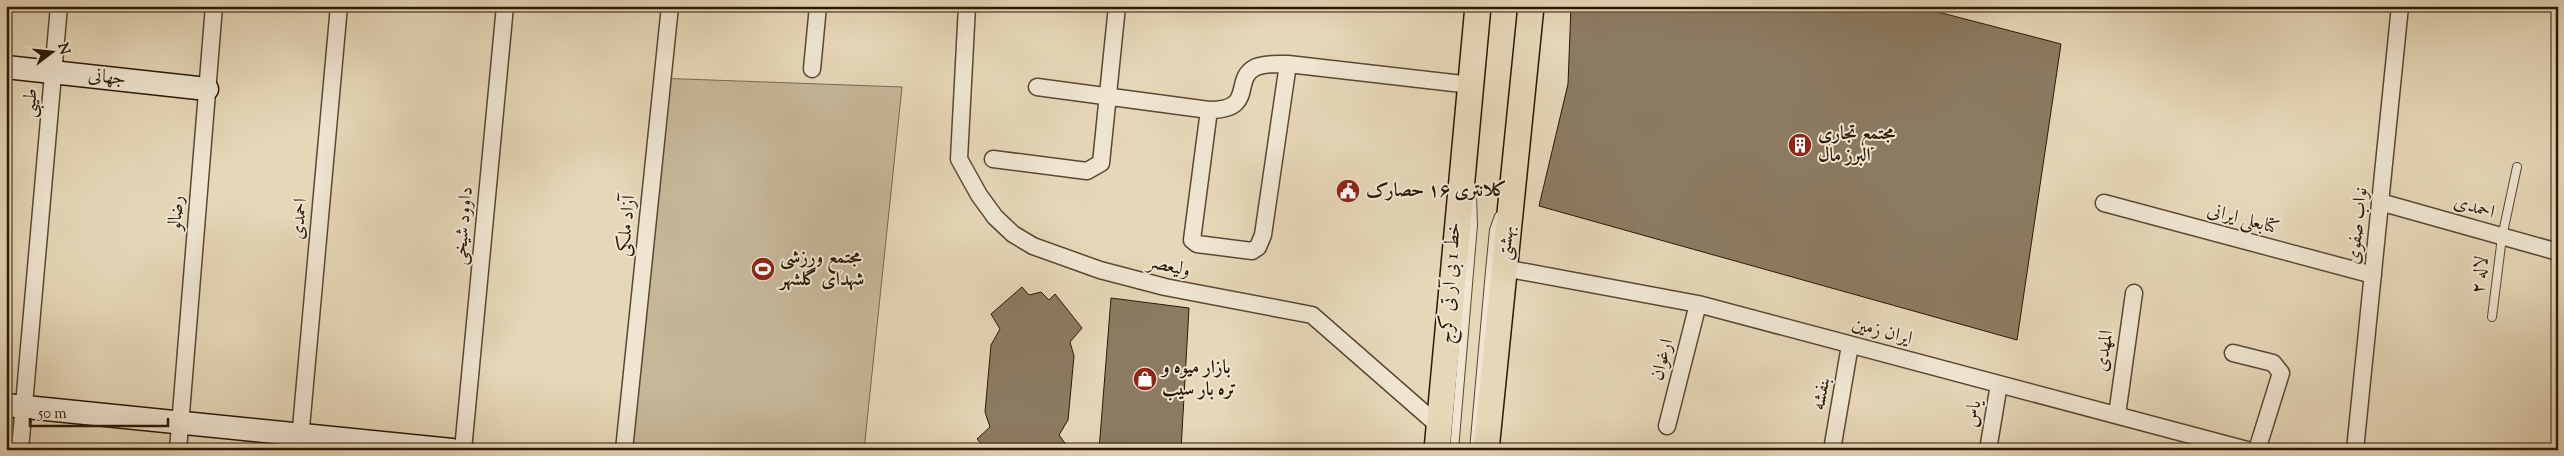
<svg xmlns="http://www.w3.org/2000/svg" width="2564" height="456" font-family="'Sorts Mill Goudy',Amiri,serif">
  <rect width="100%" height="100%" fill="#e6d7b8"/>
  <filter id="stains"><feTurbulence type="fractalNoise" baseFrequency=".004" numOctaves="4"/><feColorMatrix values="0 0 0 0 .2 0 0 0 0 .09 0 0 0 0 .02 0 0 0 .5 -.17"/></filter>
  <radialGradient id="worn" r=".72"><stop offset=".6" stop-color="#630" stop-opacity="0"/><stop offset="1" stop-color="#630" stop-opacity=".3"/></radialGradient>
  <path fill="#c6b799" stroke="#78684e" d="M656,78L902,87L864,450H629Z"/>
  <path fill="#8c7b62" stroke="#2a1804" d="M1571,6H1915L2061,44L2017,340L1539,206L1568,84Z
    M1022,287L1029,295L1041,292L1049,300L1055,294L1082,328L1070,342L1074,356L1068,420L1059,435L1070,450H986L977,439L990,427L985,412L991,345L1000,329L991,314Z
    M1111,298L1189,308L1181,450H1099Z"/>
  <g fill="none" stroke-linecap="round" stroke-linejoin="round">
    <g stroke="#594831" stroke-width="10">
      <path id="lane" d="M2492,317L2502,237L2517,167
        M1454,450L1473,225L1472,195
        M1474,450L1490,271L1494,230L1499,216"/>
    </g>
    <g stroke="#594831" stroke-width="19">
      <path id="street" d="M967,6L959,159L979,195L995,217L1013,234L1033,246L1100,270L1165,287L1312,315L1439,426
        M812,69L818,6
        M1037,87L1209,110C1257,110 1231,79 1256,67C1266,63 1278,64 1288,64L1471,85
        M1209,110L1192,240L1197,244L1252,251L1258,247L1263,235L1288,64
        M993,159L1087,171L1101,163L1117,6
        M2380,202L2558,252
        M2104,203L2373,275
        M1504,268L1698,304L2247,450
        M2233,353L2273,363L2281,373L2257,450
        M2117,415L2134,293
        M1667,426L1698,304
        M20,450L59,6
        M178,450L214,6
        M299,450L339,6
        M463,450L505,6
        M624,450L670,6
        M1832,450L1850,345
        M1988,450L1999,384
        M2355,450L2400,6"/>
    </g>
    <g stroke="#2a1804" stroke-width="25">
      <path id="secondary" d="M6,67L207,89
        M6,405L452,450"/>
    </g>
    <g stroke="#2a1804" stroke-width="28">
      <path id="primary" d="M1437,450L1478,6
        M1486,450L1531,6"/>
    </g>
    <use href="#lane" stroke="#efe5d1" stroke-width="8"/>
    <use href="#street" stroke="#efe5d1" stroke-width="16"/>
    <use href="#secondary" stroke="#efe5d1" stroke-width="22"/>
    <use href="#primary" stroke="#e6d7b8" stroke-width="25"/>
  </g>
  <defs>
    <g id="building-disc" transform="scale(1.25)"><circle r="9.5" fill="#8f2418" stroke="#efe5d1"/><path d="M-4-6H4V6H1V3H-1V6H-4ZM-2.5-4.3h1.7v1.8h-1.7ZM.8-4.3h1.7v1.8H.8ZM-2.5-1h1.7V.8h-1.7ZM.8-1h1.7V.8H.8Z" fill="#fff"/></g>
    <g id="civic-disc" transform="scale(1.25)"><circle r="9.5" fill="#8f2418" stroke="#efe5d1"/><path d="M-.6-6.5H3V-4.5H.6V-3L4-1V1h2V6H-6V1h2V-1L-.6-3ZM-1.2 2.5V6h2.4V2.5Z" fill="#fff"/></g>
    <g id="stadium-disc" transform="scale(1.25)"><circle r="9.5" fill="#8f2418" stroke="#efe5d1"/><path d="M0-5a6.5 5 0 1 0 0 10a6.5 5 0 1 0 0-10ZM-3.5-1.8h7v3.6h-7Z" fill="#fff"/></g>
    <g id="shop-disc" transform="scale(1.25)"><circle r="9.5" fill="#8f2418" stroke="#efe5d1"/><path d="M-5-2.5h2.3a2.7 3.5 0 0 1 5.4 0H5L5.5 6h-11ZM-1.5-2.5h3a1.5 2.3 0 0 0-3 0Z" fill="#fff"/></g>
  </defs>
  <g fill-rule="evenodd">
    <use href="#building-disc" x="1800" y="145"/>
    <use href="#civic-disc" x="1348" y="191"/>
    <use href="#stadium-disc" x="763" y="269"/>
    <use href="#shop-disc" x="1145" y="379"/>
  </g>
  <g text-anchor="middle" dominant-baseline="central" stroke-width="4" stroke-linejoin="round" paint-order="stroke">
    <g font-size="19" fill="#2a1804" stroke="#efe5d1">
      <text transform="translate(107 78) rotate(6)">جهانی</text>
      <text transform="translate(31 103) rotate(-85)">طیبی</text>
      <text transform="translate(2474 208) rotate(16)">احمدی</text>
      <text transform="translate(177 213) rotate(-85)">رضالو</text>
      <text transform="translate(300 219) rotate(-85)">احمدی</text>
      <text transform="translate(2243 220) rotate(15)">کتابعلی ایرانی</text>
      <text transform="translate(464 226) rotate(-85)">داوود شیخی</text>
      <text transform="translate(627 226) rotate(-84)">آزاد ملکی</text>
      <text transform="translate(2358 226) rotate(-84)">نواب صفوی</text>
      <text transform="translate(1507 243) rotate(-84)">بهشتی</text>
      <text transform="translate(1169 267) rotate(13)">ولیعصر</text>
      <text transform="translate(2481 275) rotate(-83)">لاله ۲</text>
      <text transform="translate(1451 283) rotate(-86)">خط 1 بی آر تی کرج</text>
      <text transform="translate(1882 332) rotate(15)">ایران زمین</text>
      <text transform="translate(2105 351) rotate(-82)">المهدی</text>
      <text transform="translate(1663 360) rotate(-75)">ارغوان</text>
      <text transform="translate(1822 394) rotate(-80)">بنفشه</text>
      <text transform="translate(1974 414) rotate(-81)">یاس</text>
    </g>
    <g font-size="19" font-weight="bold" fill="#2a1804" stroke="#efe5d1" text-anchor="start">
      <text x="1818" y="134">مجتمع تجاری<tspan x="1818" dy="22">البرز مال</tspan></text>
      <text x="1366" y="191">کلانتری ۱۶ حصارک</text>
      <text x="780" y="258">مجتمع ورزشی<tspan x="780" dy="22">شهدای گلشهر</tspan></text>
      <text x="1162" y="368">بازار میوه و<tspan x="1162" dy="22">تره بار سیب</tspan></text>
    </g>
  </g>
  <rect width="2564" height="456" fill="none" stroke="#e6d7b8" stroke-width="25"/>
  <rect x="8" y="8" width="2549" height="441" fill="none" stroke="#2a1804" stroke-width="2.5"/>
  <rect x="12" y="12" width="2539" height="431" fill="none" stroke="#2a1804"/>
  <g transform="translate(52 52) rotate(74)" stroke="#efe5d1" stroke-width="4" paint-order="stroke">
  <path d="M0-4L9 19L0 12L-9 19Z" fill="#2a1804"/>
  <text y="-8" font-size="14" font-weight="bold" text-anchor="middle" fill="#2a1804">N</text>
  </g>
  <path d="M30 418v8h138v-8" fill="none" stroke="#2a1804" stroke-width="2.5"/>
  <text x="38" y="418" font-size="15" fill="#2a1804" stroke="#efe5d1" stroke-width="4" paint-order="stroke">50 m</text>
  <rect width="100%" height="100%" filter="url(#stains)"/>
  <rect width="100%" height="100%" fill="url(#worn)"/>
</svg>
